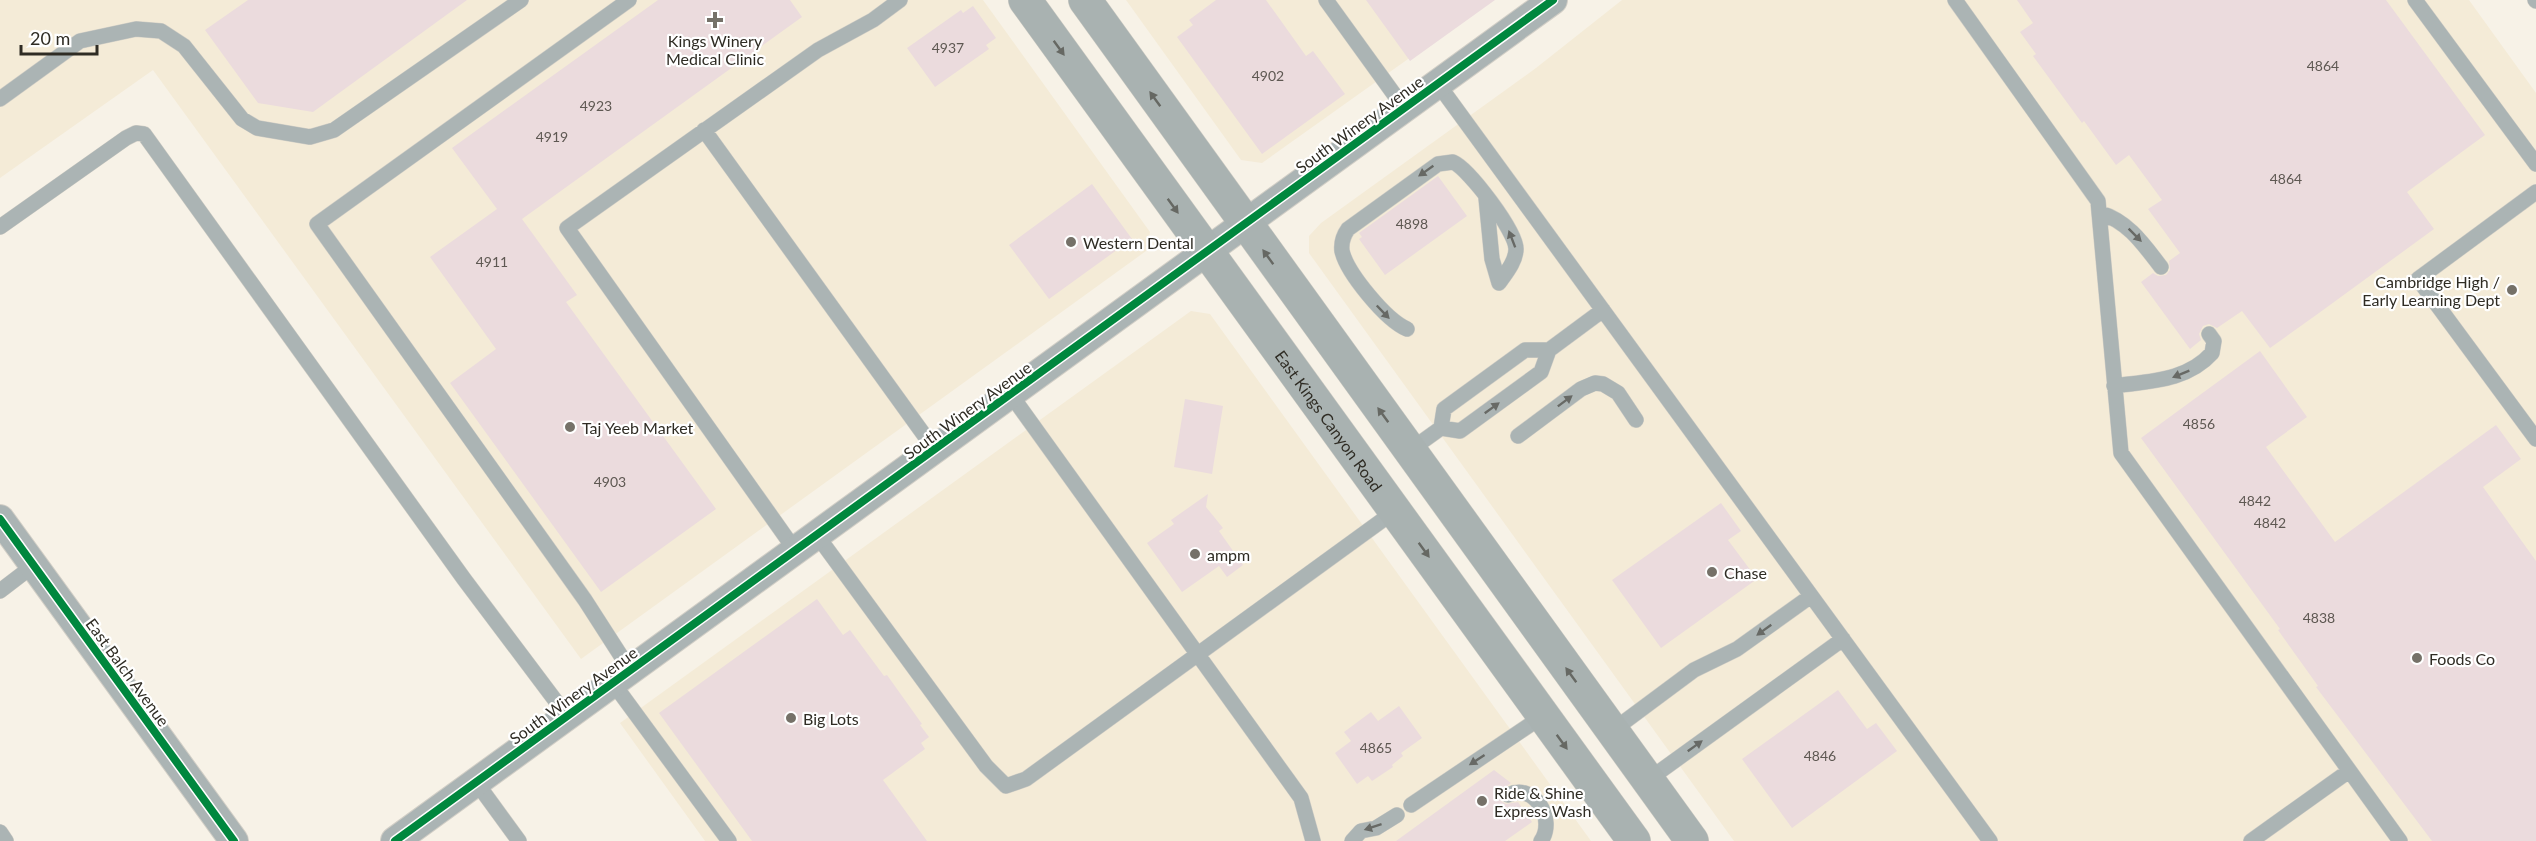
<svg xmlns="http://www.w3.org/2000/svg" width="2536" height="841" font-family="Lato,sans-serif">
  <rect width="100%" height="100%" fill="#f7f2e7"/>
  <path fill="#f4ebd7" d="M0,0H983L1150,232L1146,251L581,659L153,70L0,178Z
    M1126,0H1491L1262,163L1241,160Z
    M1622,0H2469L2536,93V841H1734L1309,253V236L1321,223L1536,68Z
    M1191,311L1210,314L1591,841H705L620,723Z"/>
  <path fill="#ebdbdd" d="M248,0H467L313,112L258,103L205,30Z
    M658,0H790L802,17L522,219L577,295L566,302L716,509L601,592L450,383L496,349L430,257L497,209L452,148Z
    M1216,0H1266L1306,56L1313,51L1345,94L1262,154L1177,37L1193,25L1189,20Z
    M1366,0H1495L1410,61Z
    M2017,0H2386L2485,135L2407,192L2434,229L2319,313L2270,348L2242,311L2217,328L2209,324L2203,326L2199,334L2201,340L2190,349L2141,282L2153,273L2158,276L2166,275L2170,270L2169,261L2180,253L2148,209L2162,200L2129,155L2116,165L2084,121L2082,123L2033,56L2036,54L2020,32L2033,23Z
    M973,6L996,38L986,45L989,49L935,87L907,48L961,10L963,13Z
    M1438,176L1467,216L1385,275L1359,239L1362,237L1359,233Z
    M1092,184L1132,239L1049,299L1009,245Z
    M2260,351L2307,417L2266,447L2335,542L2496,425L2521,459L2483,487L2536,561V841H2432L2316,687L2318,686L2278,630L2280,629L2141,438Z
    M1185,399L1223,406L1212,474L1174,467Z
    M1208,494L1206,507L1223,528L1219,531L1243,565L1227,577L1219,566L1182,592L1147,543L1174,524L1171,520Z
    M1721,503L1741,531L1728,540L1757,579L1661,648L1612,580Z
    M817,599L843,635L850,630L884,676L887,675L922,724L920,725L929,737L921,743L925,749L883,780L927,841H752L659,713Z
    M1838,690L1867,729L1876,723L1897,751L1792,828L1742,759Z
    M1399,706L1422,738L1401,753L1403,756L1392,765L1393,767L1372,781L1368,776L1357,784L1335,753L1351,741L1344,732L1371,712L1378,721Z
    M1494,770L1511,783L1499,792L1501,801L1506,804L1518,802L1532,822L1505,841H1396Z"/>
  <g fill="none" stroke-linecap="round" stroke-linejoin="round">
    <g stroke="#d1cec6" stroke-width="16">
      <path id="lane" d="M629,0L317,224L585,600L630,670
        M1326,0L1404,108
        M1955,0L2098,201L2121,453L2400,841
        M2415,0L2536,164
        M2535,0L2536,1
        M1438,84L1990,841
        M0,99L80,41L136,29L161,31L184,46L242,119L257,128L310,137L334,130L521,0
        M704,130L935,450
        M2536,192L2418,279L2536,439
        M1486,198L1492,259L1499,283
        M2100,213C2128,221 2144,245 2161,267
        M0,227L126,138L136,133L144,134L464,579L567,716
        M1407,329C1386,320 1347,273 1342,251C1341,243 1343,236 1348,229L1438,164L1453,162C1469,169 1516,231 1516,249C1516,261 1506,273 1499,283
        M2114,386C2150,381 2187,381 2212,353L2214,341L2209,334
        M1011,395L1301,798L1313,841
        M1441,428L1460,431L1541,372L1549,350L1603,310
        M1518,436L1581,389L1595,383L1603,384L1618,393L1636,420
        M1409,451L1441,428L1444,409L1525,350H1549
        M816,534L986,766L1006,786L1026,779L1395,511
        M795,550L567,228L818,50L873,20L900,0
        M0,591L34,565
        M613,683L729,841
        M1612,731L1694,670L1737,649L1811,596
        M1648,780L1843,639
        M476,782L519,841
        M1508,795C1535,782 1556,820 1541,841
        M1411,805L1543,716
        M0,832L6,841
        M1352,841L1361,831L1376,828L1397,815
        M2251,841L2349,771"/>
    </g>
    <g stroke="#d1cec6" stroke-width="30">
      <path id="street" d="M0,519L234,841
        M395,841L1553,0"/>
    </g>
    <g stroke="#d1cec6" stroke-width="34">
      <g id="secondary">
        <path id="s1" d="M1025,0L1634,841"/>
        <path d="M1085,0L1692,841"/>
      </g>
    </g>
    <use href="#lane" stroke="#abb4b4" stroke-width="15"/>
    <use href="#street" stroke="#abb4b4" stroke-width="28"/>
    <use href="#secondary" stroke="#a9b2b1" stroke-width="33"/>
    <g stroke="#fff" stroke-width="11">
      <path id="cycleway" d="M0,519L234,841
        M395,841L1553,0"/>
    </g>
    <use href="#cycleway" stroke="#00873e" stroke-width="8"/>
  </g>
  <defs><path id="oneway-solid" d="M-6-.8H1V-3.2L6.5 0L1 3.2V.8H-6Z" transform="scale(1.5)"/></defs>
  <g fill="#666863">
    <use href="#oneway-solid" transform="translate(1059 48) rotate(54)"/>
    <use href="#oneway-solid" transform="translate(1155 99) rotate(-126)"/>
    <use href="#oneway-solid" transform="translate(1173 206) rotate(54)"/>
    <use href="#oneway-solid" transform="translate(1268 257) rotate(-126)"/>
    <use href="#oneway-solid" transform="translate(1383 415) rotate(-126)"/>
    <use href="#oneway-solid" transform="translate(1424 550) rotate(54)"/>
    <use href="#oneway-solid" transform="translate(1571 675) rotate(-126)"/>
    <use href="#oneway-solid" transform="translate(1562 742) rotate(54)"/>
  </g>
  <g fill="#676965">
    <use href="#oneway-solid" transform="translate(1426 171) rotate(145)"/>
    <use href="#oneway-solid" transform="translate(2135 235) rotate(45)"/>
    <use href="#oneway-solid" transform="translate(1512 239) rotate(-111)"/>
    <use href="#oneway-solid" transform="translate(1383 312) rotate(46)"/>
    <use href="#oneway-solid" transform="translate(2181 374) rotate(158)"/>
    <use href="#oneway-solid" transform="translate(1565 401) rotate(-37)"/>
    <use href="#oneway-solid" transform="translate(1492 408) rotate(-36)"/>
    <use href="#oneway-solid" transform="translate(1764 630) rotate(144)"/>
    <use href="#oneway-solid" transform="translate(1695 746) rotate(-36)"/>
    <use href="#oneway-solid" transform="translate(1477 760) rotate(147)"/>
    <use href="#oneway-solid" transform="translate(1373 827) rotate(162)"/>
  </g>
  <g fill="#757168" stroke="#fff" stroke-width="2">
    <path d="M712 11h6v6h6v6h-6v6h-6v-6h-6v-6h6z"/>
    <circle cx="1071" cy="242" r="6"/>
    <circle cx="2512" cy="290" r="6"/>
    <circle cx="570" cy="427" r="6"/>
    <circle cx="1195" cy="554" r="6"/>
    <circle cx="1712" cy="572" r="6"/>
    <circle cx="2417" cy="658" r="6"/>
    <circle cx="791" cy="718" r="6"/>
    <circle cx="1482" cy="801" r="6"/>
  </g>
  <g text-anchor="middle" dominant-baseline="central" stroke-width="4.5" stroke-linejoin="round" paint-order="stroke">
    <g font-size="14" fill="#5e5852">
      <text x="948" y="47">4937</text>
      <text x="2323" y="65">4864</text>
      <text x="1268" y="75">4902</text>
      <text x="596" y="105">4923</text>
      <text x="552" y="136">4919</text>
      <text x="2286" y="178">4864</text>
      <text x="1412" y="223">4898</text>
      <text x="492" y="261">4911</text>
      <text x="2199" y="423">4856</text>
      <text x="610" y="481">4903</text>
      <text x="2255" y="500">4842</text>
      <text x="2270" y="522">4842</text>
      <text x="2319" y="617">4838</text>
      <text x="1376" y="747">4865</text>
      <text x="1820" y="755">4846</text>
    </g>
    <g font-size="16" fill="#2f2c24" stroke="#fff" text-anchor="start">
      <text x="715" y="40" text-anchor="middle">Kings Winery<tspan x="715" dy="18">Medical Clinic</tspan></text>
      <text x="1083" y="242">Western Dental</text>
      <text x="2500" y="281" text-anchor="end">Cambridge High /<tspan x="2500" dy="18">Early Learning Dept</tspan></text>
      <text x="582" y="427">Taj Yeeb Market</text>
      <text x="1207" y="554">ampm</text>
      <text x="1724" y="572">Chase</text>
      <text x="2429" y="658">Foods Co</text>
      <text x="803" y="718">Big Lots</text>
      <text x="1494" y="792">Ride &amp; Shine<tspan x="1494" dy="18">Express Wash</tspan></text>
    </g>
    <g font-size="16" fill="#2f2c24" stroke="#fff">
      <text transform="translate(1359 124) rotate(-36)">South Winery Avenue</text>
      <text transform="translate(967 410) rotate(-36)">South Winery Avenue</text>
      <text stroke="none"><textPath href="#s1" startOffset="519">East Kings Canyon Road</textPath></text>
      <text transform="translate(128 672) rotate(54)">East Balch Avenue</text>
      <text transform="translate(573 695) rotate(-36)">South Winery Avenue</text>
    </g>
  </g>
  <path d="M21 45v9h76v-9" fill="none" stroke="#2f2c24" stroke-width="3"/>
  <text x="30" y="45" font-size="18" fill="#2f2c24" stroke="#ffffff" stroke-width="4.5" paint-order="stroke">20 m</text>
</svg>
